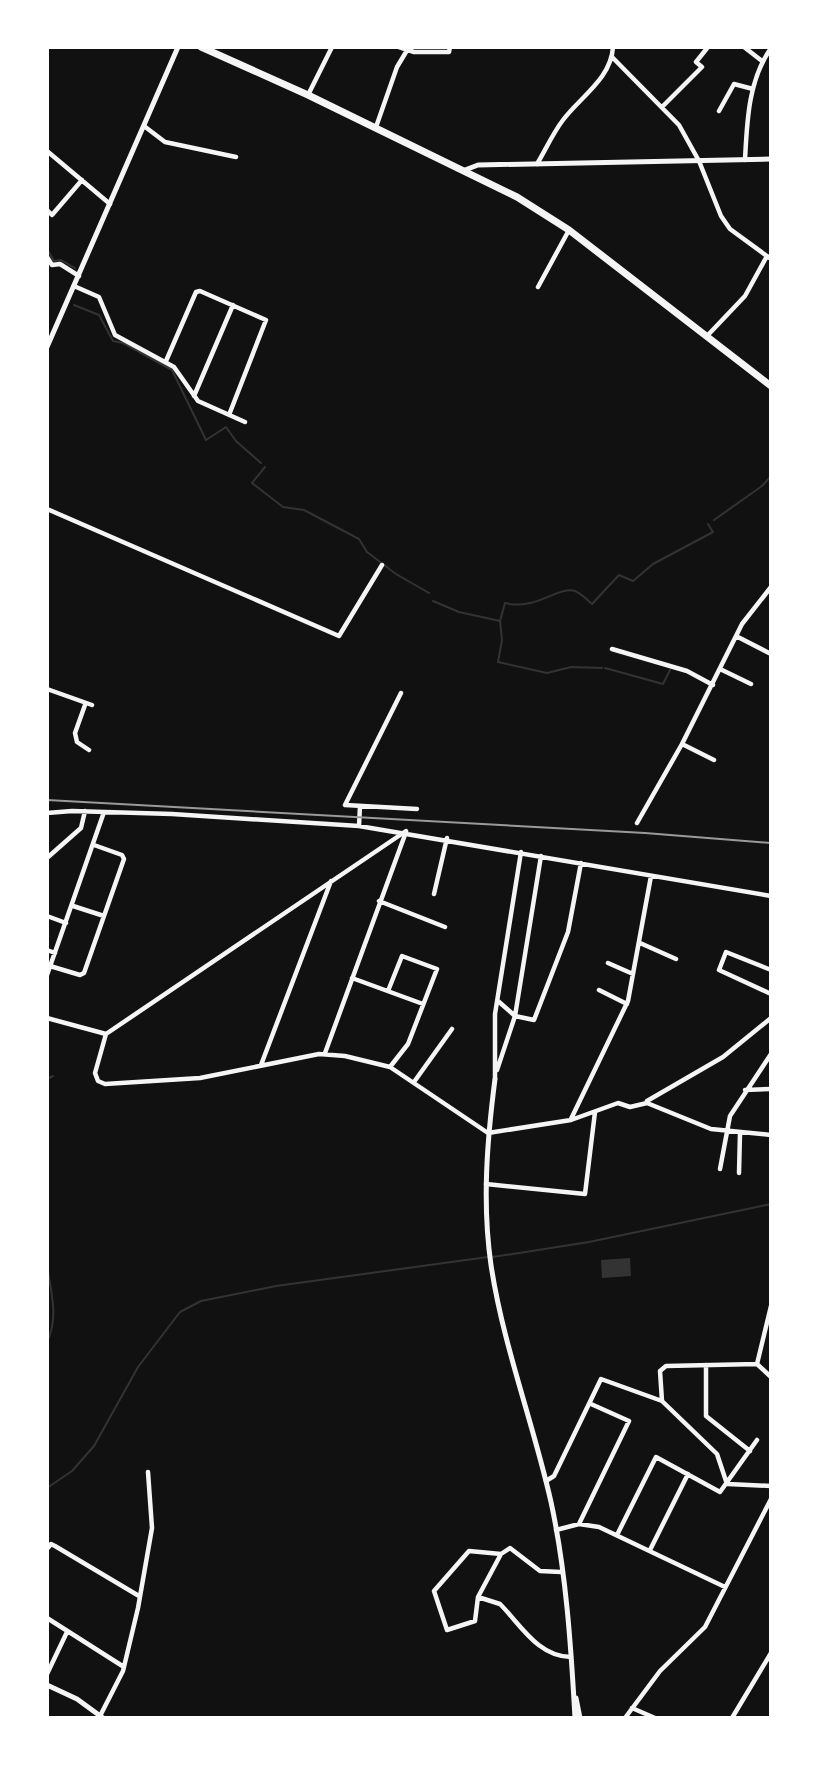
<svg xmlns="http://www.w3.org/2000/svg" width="818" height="1765" font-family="Ubuntu,sans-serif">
  <rect width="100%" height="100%" fill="#111"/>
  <path fill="#333" d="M630,1258L631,1276L602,1278L601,1260Z"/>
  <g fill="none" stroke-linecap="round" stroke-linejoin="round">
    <path stroke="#333" stroke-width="2" d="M47,249L54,261L61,260L75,268
      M74,305L99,315L113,341L123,343L172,370L206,440L226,427L236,441L261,463
      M265,467L252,483L283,507L304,510L359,539L367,552L396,574L429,593
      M714,520L762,486L771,476
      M433,601L459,612L500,621L502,640L498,662L547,673L571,667L602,668
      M500,621L505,603C536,611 557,586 575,591C582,594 587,600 592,604L619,575L633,581L653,564L713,532L708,524
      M605,668L663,684L670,670
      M47,1079L53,1076
      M493,1257L589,1242L771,1204
      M47,1265C51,1292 59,1317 47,1342
      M47,1488L72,1471L94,1446L138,1367L180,1312L201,1301L276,1286L488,1257"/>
    <path stroke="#f5f5f5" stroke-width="4.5" d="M399,47L414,52H449L450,47
      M744,47L762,61
      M613,58L679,125L699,161L721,216L730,229L771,259
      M308,95L332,47
      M662,107L702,67L696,62L708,47
      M719,111L734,84L753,89
      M144,126L165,142L236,157
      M376,127L397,67L409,47
      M47,151L110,204
      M745,160C747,122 748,81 771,48
      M537,164C546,149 553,133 563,120C580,97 611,79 613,47
      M47,210L52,215L82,180
      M47,257L52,265L60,264L79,276
      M74,286L99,297L115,335L174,367L198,401L245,422
      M538,287L569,230
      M707,336L745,296L767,256
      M166,361L196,292L200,291L266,320L229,415
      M194,396L233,305
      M47,509L339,636L382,565
      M736,636L771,654
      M612,649L687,671L713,685
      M720,669L751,684
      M47,689L92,705
      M401,693L345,805L417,809
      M85,705L75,733L77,742L89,750
      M682,744L714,760
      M47,813L72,811L172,814L359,826L771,896
      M637,823L682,744L742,624L771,587
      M359,826L360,806
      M406,831L106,1034L95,1073L98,1081L105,1084L200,1078L319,1054L345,1056L390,1067L488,1133L571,1120L618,1103L630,1107L647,1103L711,1129L771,1135
      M47,858L81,828L85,811
      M434,894L447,838
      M379,901L445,927
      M73,906L104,916
      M47,916L66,923
      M640,943L676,959
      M47,950L55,953
      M608,963L633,974
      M50,966L80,975L84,973L124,859L122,855L94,845
      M771,970L726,952L719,970L771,994
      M47,975L104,812
      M352,978L423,1004
      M599,990L627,1004
      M388,991L402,956L437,969L408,1044L390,1067
      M498,1001L515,1016L534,1020L568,932L581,863
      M47,1018L106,1034
      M325,1053L406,832
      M261,1065L331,881
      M497,1070L515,1016L541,856
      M495,1079V1014L521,852
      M414,1082L452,1029
      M745,1090L771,1089
      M647,1101L723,1057L771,1018
      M571,1119L628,1001L651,876
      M720,1169L730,1116L771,1054
      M739,1173L740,1133
      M486,1184L585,1194L595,1112
      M757,1364L771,1306
      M757,1364L771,1377
      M706,1365V1416L750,1451
      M546,1481L554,1476L601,1379L662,1401
      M727,1484L717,1454L662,1401L660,1371L666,1366L757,1364
      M728,1484L771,1486
      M579,1524L629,1421L591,1404
      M556,1530L579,1524L599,1527L725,1587
      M617,1535L656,1457L720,1492L757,1440
      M47,1549L51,1544L55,1546L139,1596
      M650,1550L688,1474
      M501,1554L469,1551L434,1591L447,1630L475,1621L478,1597L500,1604C520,1624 538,1657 571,1657
      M478,1597L501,1554L510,1548L540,1571L561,1572
      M47,1618L124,1667
      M47,1674L67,1632
      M632,1708L655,1718
      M99,1718L123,1671L138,1608L152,1528L148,1472
      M625,1718L660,1671L705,1627L771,1499
      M732,1718L771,1653"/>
    <path stroke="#f5f5f5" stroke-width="5" d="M465,170L478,165L771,159
      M47,347L178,47
      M495,1079C487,1141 482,1203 491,1265C503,1345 533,1422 551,1502C566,1571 571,1646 575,1718
      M47,1685L77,1699L103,1718
      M576,1698L580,1718"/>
    <path stroke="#f5f5f5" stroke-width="7" d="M201,47L308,95L517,197L569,230L771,386"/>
    <path stroke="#9a9a9a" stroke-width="2" d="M47,800L645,833L771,843"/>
  </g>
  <rect width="818" height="1765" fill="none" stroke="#ffffff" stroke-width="98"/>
</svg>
